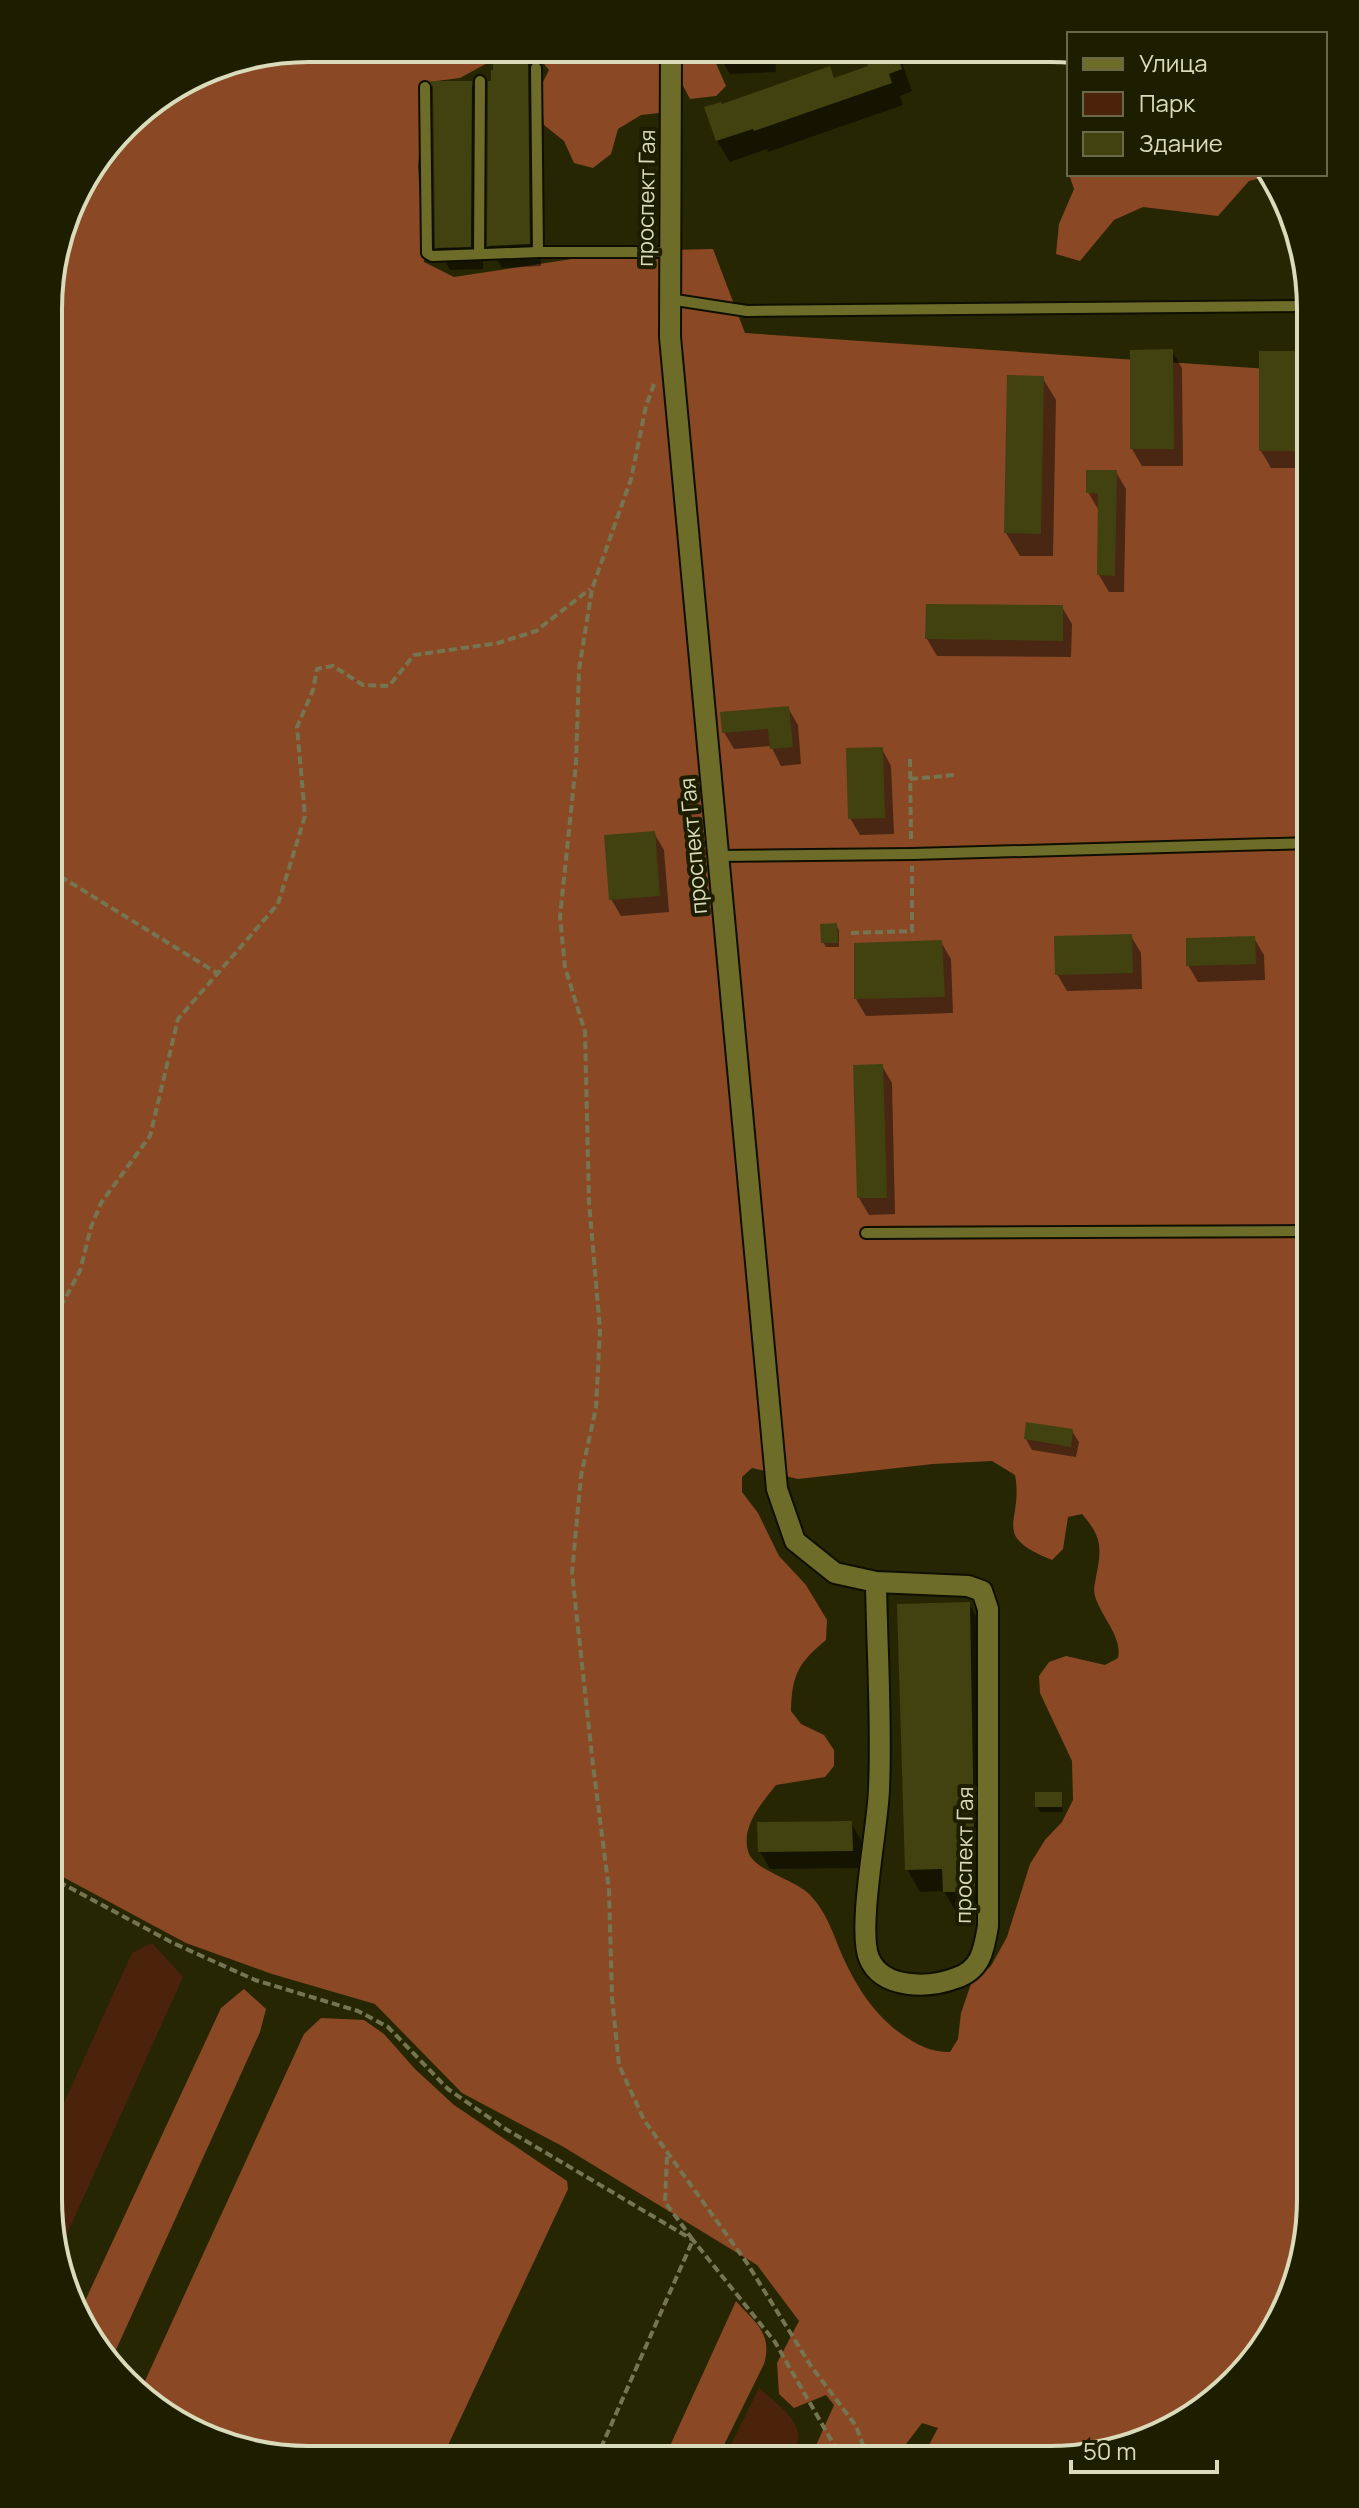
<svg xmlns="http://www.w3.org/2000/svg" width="1359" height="2508" font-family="Manrope,sans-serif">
  <rect width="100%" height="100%" fill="#272602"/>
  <path fill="#4b230a" d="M152,1943L183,1977L57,2256L48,2199V2138L132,1953Z
    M759,2388C773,2401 802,2419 798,2441C796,2447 792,2454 789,2459H724Z"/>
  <path fill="#8a4924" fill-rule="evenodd" d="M309,48L662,50L665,93L659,113L641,115L618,129L611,154L593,168L574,163L564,141L544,125L540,88L549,70L540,59L502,55L460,78L436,81L426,92L418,166L424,262L454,277L624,251L713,249L745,333L1311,372L1310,2217L1291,2298L1257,2358L1209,2406L1134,2446L1050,2460H921L938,2428L922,2423L894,2460L810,2459L834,2405L826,2395L794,2408L779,2394L777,2363L799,2321L757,2265L562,2146L462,2093L375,2004L272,1974L186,1943L48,1869L50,275L75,193L137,113L210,68ZM992,1461L1015,1475C1024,1523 989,1535 1052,1560L1063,1549L1068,1517L1082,1514C1102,1537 1102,1548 1096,1577C1095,1584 1093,1589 1095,1596C1101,1617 1123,1637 1118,1658L1105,1665L1066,1656L1049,1662L1039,1676L1040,1693L1072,1761L1073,1800L1062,1822L1045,1840L1030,1864L1007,1937L991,1966L971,1984L961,2013L958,2039L950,2052C930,2052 917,2045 900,2033C873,2013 856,1986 842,1955C833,1934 827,1913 811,1896C796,1879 753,1871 748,1851C741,1826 762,1803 776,1785L825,1777L834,1766V1750L824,1735L801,1724L791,1711C792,1675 798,1663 826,1640L827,1620L806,1585L779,1556L758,1513L742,1492V1477L752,1468L798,1479L933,1464Z
    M680,50L714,51L715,61L726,86L716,96L690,99L680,80Z
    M1069,174H1263L1265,177L1249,181L1218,216L1143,207L1114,220L1080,261L1056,254L1059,224L1074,189Z
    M244,1989L266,2009L260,2032L110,2363L92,2344L78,2316L221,2008Z
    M321,2018L364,2020L384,2034L415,2069L454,2105L567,2181L568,2189L442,2458H274L150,2406L139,2394L304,2034Z
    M736,2301C755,2323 773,2333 764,2364L717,2459H664Z"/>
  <path fill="#0007" d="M716,51H775L776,72L730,74Z
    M865,51L898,52L912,91L900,96L903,105L768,152L767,149L730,162L717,141L722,106L829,69L836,80L871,68Z
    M527,54L540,77L541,266L502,268L489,245Z
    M471,83L484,106L483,269L450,270L437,247Z
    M1172,351L1182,368L1183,466H1142L1132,449Z
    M1301,353L1311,370V468H1271L1261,451Z
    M1042,377L1056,400L1053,556H1020L1006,533Z
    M1116,472L1126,489L1124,592H1109L1099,575L1098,509L1088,492Z
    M1062,607L1072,624L1071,657L937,656L927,639Z
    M788,708L798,725L801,764L781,766L771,746L734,749L724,732Z
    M882,749L891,766L894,834L860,835L850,818Z
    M654,833L664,850L669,912L621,916L611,899Z
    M836,925L839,930V947H826L823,942Z
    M1311,933V985L1301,968L1300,934Z
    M1131,936L1141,953L1142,989L1067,991L1057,974Z
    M1254,938L1264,955L1265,980L1198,982L1188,965Z
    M941,942L951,959L953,1013L866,1016L856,999Z
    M882,1066L892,1083L895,1214L869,1215L859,1198Z
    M1072,1431L1079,1442L1076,1457L1032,1450L1026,1439Z
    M969,1604L982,1627L987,1913L957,1914L944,1891L920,1892L907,1869Z
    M1060,1794L1063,1812H1040L1037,1807Z
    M851,1823L861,1840V1868L770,1869L760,1852Z"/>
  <path fill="#424211" d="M493,52H528L530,244L487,246L488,81H491V70H493Z
    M873,52H896L902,69L889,74L892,83L754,131L753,129L716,141L704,107L721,102L722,104L830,66L834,78L868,66L864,55Z
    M430,81H472L471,247L435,248L433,87Z
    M1173,349L1174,449H1130V350Z
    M1259,351H1302L1303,451H1259Z
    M1007,375L1044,376L1041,534L1004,533Z
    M1086,470H1117L1115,576L1097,575L1098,493H1086Z
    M926,604L1063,605V641L925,639Z
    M789,706L793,747L770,749L768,729L722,733L720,712Z
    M883,747L885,818L848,819L846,748Z
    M655,831L660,896L609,900L604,835Z
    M837,923L838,943H821L820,924Z
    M1132,934L1133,973L1055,975L1054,936Z
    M1255,936L1256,964L1186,966V938Z
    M942,940L945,997L854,999V943Z
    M883,1064L887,1198H857L853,1065Z
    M1026,1422L1073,1429L1071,1447L1024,1439Z
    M970,1602L975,1892H943L942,1869L905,1870L897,1604Z
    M1035,1792H1062V1807H1035Z
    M852,1821L853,1851L758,1852L757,1822Z"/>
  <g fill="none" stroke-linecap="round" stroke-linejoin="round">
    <g stroke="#0f0f00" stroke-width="14">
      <path id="service" d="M536,68L538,252H669
        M425,87L427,253L432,256L538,252
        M479,254L480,81
        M669,299L747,311L1311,306
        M718,856L912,854L1311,843
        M866,1233L1311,1231"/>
    </g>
    <g stroke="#0f0f00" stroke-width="24">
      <path id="minor" d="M671,50L670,337L777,1489L795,1541L835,1573L876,1582L968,1586L982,1591L988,1609V1926C984,1950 981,1970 956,1978C930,1988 882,1990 869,1958C857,1928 878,1827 879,1789C882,1720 877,1651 876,1582"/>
    </g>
    <path stroke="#757552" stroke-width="4" stroke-dasharray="8 4" stroke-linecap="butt" d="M654,384L646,406L631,479L592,589L579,670L576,763L560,917L565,967L585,1032L589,1202L600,1330L596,1408L581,1476L572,1573L593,1765L609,1890L612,1998L619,2065L644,2120L747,2263L811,2366L856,2426L868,2459
      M910,759L911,841
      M910,779L955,775
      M50,870L217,973
      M851,933L912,931V866
      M49,1328L80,1271L91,1227L101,1203L150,1136L178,1019L278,904L305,816L297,727L313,690L317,669L333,666L363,685L389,686L414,655L498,643L536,631L590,589
      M48,1876L173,1943L255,1980L358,2011L388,2027L448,2089L504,2128L693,2240L775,2342L842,2459
      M596,2459L693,2240L665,2202L667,2156"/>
    <use href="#service" stroke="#6d6d29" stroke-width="10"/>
    <use href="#minor" stroke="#6d6d29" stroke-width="20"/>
  </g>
  <g text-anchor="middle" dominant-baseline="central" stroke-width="8" stroke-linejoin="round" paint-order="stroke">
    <g font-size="22" fill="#dadbba" stroke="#1d1d00">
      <text transform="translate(646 198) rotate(-89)">проспект Гая</text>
      <text transform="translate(693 846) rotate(-95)">проспект Гая</text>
      <text transform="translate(964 1855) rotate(-89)">проспект Гая</text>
    </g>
  </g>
  <path d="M0 0H1359V2508H0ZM309 62H1050A247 247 0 0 1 1297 309V2199A247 247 0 0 1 1050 2446H309A247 247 0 0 1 62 2199V309A247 247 0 0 1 309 62Z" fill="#1d1d00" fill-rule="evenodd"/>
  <path fill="none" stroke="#dadbba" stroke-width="4" d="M309 62H1050A247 247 0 0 1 1297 309V2199A247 247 0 0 1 1050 2446H309A247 247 0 0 1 62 2199V309A247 247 0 0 1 309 62Z"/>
  <rect x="1067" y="32" width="260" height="144" fill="#1d1d00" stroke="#69694a" stroke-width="2"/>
  <rect x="1083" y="58" width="40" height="12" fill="#6d6d29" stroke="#69694a" stroke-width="2"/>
  <text x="1139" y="72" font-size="24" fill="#dadbba">Улица</text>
  <rect x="1083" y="92" width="40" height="24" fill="#4b230a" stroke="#69694a" stroke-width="2"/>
  <text x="1139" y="112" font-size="24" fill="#dadbba">Парк</text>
  <rect x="1083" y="132" width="40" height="24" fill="#424211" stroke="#69694a" stroke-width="2"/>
  <text x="1139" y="152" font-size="24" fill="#dadbba">Здание</text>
  <path d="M1071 2460v12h146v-12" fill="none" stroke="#dadbba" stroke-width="4"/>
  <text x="1083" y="2460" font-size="24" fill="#dadbba" stroke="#1d1d00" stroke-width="6" paint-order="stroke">50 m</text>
</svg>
